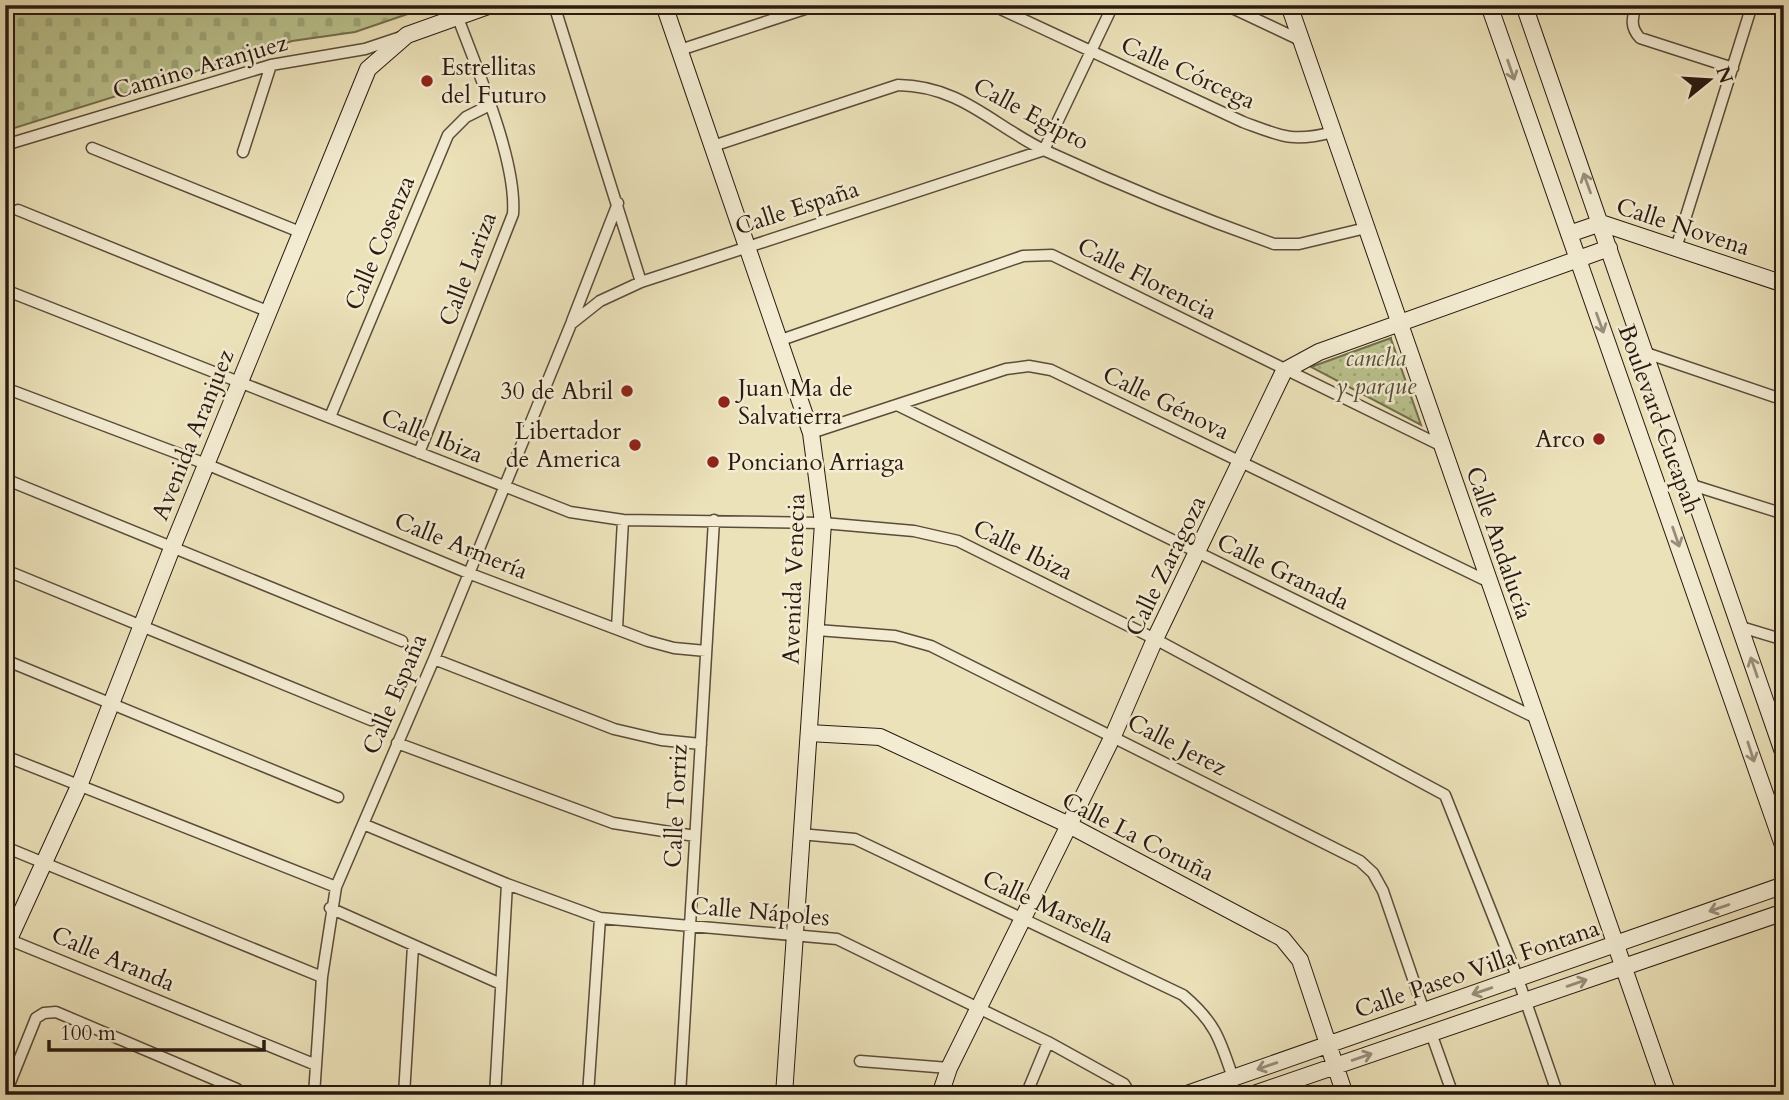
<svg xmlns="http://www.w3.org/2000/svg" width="1789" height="1100" font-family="Cardo,serif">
  <defs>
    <pattern id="cemetery-stones" width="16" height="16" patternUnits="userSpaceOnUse" patternTransform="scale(1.75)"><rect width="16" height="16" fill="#bac28d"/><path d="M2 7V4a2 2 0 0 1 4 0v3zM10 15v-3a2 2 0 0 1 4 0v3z" fill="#a0a679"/></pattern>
    <pattern id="park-dots" width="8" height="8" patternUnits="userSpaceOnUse" patternTransform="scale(1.75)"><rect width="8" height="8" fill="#bac28d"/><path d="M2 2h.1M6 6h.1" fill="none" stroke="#a0a679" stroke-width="1.8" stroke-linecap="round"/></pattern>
  </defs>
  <rect width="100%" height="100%" fill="#ece2ba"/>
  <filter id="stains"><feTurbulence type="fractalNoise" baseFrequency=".00286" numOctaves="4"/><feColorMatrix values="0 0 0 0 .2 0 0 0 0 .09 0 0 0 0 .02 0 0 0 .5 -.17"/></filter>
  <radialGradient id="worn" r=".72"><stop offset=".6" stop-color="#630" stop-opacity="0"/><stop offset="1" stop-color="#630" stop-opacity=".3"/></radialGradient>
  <path fill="url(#cemetery-stones)" stroke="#726e4e" stroke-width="2" d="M5,5H434L355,32L292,41L5,131Z"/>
  <path fill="url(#park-dots)" stroke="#726e4e" stroke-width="2" d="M1391,338V339L1421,425L1311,367Z"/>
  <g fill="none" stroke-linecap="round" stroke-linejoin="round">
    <g stroke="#5a4c3a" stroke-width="13">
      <path id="street" d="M554,5L641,282
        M992,5L1243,122C1281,136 1292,143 1333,132
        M1226,5L1300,40
        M1636,5C1632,19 1630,27 1640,38L1733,68
        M680,50L817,5
        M5,145L271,65L365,49L401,37
        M713,146L898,85C962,86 993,126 1046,151C1120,185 1198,217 1274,244H1299L1366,228
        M92,148L300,232
        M243,152L271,65
        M18,210L267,311
        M1676,248L1752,5
        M5,290L570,512L623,520L823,523L914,531L958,541L1155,639L1445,795L1518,979L1558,1095
        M572,321L618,203
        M781,340L1023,256L1052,255L1442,446
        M1646,353L1784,400
        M5,388L206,464L468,573L648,641L674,648L706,651
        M899,406L1536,718
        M330,417L448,135L466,117L490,105
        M811,433L1006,369L1029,366L1051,370L1489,582
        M419,453L513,214C517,161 477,69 458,18
        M5,479L402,641
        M1692,485L1784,514
        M5,570L371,720
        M1741,627L1784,640
        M617,628L623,520
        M817,630L895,636L931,646L1360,861L1373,873L1383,891L1424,1011
        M434,659L614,729L661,740L701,744
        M5,660L338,797
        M397,743L613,823L695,836
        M5,756L336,887
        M363,824L507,884L600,918L837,939L1048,1042L1124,1084L1131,1095
        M800,834L855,839L1183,995C1215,1022 1220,1039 1233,1078
        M5,847L322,977
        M330,908L501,984
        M5,938L316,1065
        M1431,1033L1453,1095
        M860,1061L949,1068
        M8,1089L23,1095
        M5,1095L36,1018L44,1013L56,1012L237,1089L241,1095
        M314,1095L322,977L336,887L434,659L571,324L600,301L641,282L1044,150L1113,5
        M404,1095L413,946
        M495,1095L507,884
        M588,1095L600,918
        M680,1095L714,520
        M1026,1095L1048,1042"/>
    </g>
    <g stroke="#2a1a10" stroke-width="18">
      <path id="secondary" d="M664,5L811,433L823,523L784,1095
        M1289,5L1668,1095
        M1489,5L1784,848
        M1524,5L1784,755
        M1569,234L1601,223L1784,284
        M809,733L880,737L1067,824L1282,938L1300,960L1345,1095
        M5,948L79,786L172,548L368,69L407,35L491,5
        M940,1095L949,1068L1113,736L1155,639L1284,371L1319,352L1609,248
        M1184,1095L1784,885
        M1251,1095L1784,912"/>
    </g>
    <use href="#street" stroke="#f3ecd2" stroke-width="10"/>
    <use href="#secondary" stroke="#f3ecd2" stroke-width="16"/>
  </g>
  <defs><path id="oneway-shaft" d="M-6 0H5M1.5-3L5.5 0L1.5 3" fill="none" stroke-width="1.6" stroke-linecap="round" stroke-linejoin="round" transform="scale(1.75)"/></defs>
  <g stroke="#998e7b">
    <use href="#oneway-shaft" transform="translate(1511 70) rotate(71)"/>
    <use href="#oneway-shaft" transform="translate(1587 183) rotate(-110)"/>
    <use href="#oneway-shaft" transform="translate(1600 323) rotate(70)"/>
    <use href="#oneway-shaft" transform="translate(1676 537) rotate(71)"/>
    <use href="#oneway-shaft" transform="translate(1754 667) rotate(-109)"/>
    <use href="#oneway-shaft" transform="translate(1751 752) rotate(72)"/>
    <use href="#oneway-shaft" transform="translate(1719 908) rotate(161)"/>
    <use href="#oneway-shaft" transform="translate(1577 983) rotate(-19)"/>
    <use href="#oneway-shaft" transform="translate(1482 991) rotate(161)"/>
    <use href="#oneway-shaft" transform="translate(1362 1057) rotate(-19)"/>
    <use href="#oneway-shaft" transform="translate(1267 1066) rotate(161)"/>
  </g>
  <g fill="#8f2418" stroke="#f3ecd2" stroke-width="2.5">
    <circle cx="427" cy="81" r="7"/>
    <circle cx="627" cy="391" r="7"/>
    <circle cx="724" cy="402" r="7"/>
    <circle cx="1599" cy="439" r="7"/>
    <circle cx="635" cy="445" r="7"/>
    <circle cx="713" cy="462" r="7"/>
  </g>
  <g text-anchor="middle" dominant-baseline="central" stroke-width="5" stroke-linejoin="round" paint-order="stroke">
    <g font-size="24" fill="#2a1a10" stroke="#f3ecd2">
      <text transform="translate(200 67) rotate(-16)">Camino Aranjuez</text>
      <text transform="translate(1188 73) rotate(24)">Calle Córcega</text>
      <text transform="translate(1031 114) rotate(28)">Calle Egipto</text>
      <text transform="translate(797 208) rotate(-18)">Calle España</text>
      <text transform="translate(1683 227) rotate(18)">Calle Novena</text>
      <text transform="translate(380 243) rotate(-67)">Calle Cosenza</text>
      <text transform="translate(468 269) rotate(-69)">Calle Lariza</text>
      <text transform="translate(1147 279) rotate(27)">Calle Florencia</text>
      <text transform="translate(1166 403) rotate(26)">Calle Génova</text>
      <text transform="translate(1659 419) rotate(70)">Boulevard Cucapah</text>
      <text transform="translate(193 435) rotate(-68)">Avenida Aranjuez</text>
      <text transform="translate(432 436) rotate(22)">Calle Ibiza</text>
      <text transform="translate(1499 543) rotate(71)">Calle Andalucía</text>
      <text transform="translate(461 546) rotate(22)">Calle Armería</text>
      <text transform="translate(1023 550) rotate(26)">Calle Ibiza</text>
      <text transform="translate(1166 566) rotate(-64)">Calle Zaragoza</text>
      <text transform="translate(1283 572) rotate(26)">Calle Granada</text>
      <text transform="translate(794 579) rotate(-88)">Avenida Venecia</text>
      <text transform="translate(395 694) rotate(-67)">Calle España</text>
      <text transform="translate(1177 745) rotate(27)">Calle Jerez</text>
      <text transform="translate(676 806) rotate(-87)">Calle Torriz</text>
      <text transform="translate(1138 837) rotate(27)">Calle La Coruña</text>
      <text transform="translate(1048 907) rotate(25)">Calle Marsella</text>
      <text transform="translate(760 912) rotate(5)">Calle Nápoles</text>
      <text transform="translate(113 959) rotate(23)">Calle Aranda</text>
      <text transform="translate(1477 969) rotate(-19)">Calle Paseo Villa Fontana</text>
    </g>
    <g font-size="24" fill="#2a1a10" stroke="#f3ecd2" text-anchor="start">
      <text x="441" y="67">Estrellitas<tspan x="441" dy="28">del Futuro</tspan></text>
      <text x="738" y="388">Juan Ma de<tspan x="738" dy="28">Salvatierra</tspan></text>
      <text x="613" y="391" text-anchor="end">30 de Abril</text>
      <text x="621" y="431" text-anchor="end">Libertador<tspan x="621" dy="28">de America</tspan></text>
      <text x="1585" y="439" text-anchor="end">Arco</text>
      <text x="727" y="462">Ponciano Arriaga</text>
    </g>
    <g font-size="24" font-style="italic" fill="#554c36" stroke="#f3ecd2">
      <text x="1376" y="358">cancha<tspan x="1376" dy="28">y parque</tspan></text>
    </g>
  </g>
  <rect width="1789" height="1100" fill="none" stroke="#ece2ba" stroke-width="28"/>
  <rect x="7" y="7" width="1775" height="1086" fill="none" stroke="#2a1a10" stroke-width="3.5"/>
  <rect x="14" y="14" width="1761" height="1072" fill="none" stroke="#2a1a10" stroke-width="2"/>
  <g transform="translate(1709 80) rotate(72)" stroke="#f3ecd2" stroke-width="5" paint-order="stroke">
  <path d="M0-5L12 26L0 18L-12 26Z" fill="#2a1a10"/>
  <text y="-10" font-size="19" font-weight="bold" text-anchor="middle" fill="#2a1a10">N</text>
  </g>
  <path d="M49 1040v10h215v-10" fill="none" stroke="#2a1a10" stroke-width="3.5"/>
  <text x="60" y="1040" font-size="21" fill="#2a1a10" stroke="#f3ecd2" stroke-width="5" paint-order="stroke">100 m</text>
  <rect width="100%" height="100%" filter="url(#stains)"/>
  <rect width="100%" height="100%" fill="url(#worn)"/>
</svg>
